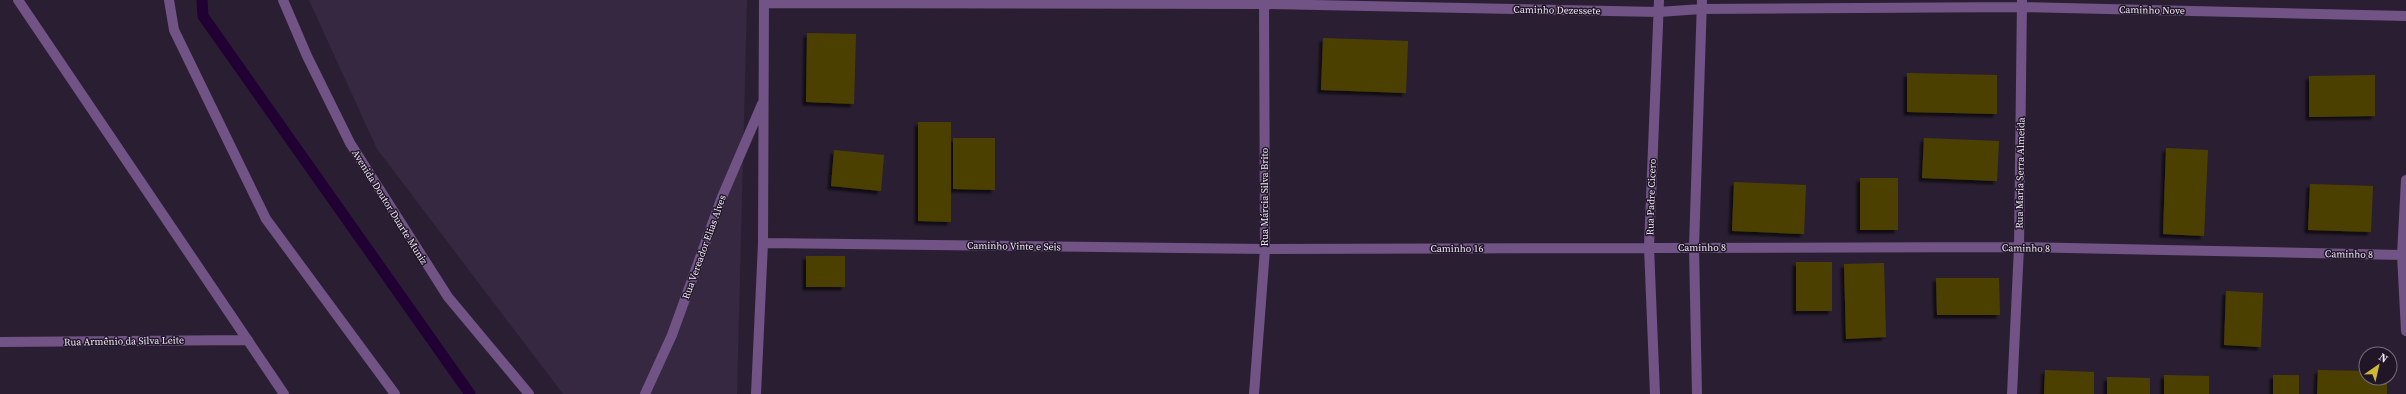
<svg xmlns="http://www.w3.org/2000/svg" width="2406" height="394" font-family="'Source Serif 4',serif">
  <defs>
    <filter id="shadow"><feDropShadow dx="-3.5" dy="3.5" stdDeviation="1" flood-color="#0009"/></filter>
  </defs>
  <rect width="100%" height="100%" fill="#2a1f32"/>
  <path fill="#362840" d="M309,0H747L737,394H563L377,149Z"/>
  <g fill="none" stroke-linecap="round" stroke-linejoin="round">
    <path stroke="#210034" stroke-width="11" d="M202,0L203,16L470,394"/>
  </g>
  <path fill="#4c4100" filter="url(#shadow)" d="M807,33L856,34L854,104L806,102Z
    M1323,38L1408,41L1406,93L1321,90Z
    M1907,73L1997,75V114L1907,112Z
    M2375,75V116L2309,117V76Z
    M918,122H951V222L918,221Z
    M953,138H995V190L953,189Z
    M1924,138L1999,141L1997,181L1922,178Z
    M2166,148L2208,150L2204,236L2163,234Z
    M834,150L884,155L881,191L831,186Z
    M1860,178H1898V230H1860Z
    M1734,182L1806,185L1804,234L1732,231Z
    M2310,184L2373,186L2371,232L2308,230Z
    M806,256H845V287H806Z
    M1796,262H1832V311H1796Z
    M1884,263L1886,337L1846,339L1844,264Z
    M1936,278H1999L2000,315H1937Z
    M2226,291L2263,293L2261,347L2224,345Z
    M2045,370L2094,372V394H2044Z
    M2318,370L2366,371V378H2387V394H2317Z
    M2164,375L2209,376V394H2164Z
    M2273,375H2299V394H2273Z
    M2107,377L2150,378V394H2107Z"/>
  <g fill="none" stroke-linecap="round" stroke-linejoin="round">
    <path stroke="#715386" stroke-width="10" d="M18,0L284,394
      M169,0L174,30L266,219L395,394
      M283,0L307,56L350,143L448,297L529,394
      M764,3L1264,4L1659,12L1701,9L2022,7L2406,16
      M2406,180L2402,255L2406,331
      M763,243L1265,249L2019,247L2402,255
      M0,342L248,340
      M645,394L672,335L722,197L762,104
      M756,394L763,243L764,0
      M1254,394L1265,249L1264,0
      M1655,394L1649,247L1659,0
      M1697,394L1694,247L1702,0
      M2012,394L2019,247L2022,0"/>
  </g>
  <g text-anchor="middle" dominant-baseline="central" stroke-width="3" stroke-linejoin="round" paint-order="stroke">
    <g font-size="10" fill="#f1eaf7" stroke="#201628">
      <text transform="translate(1557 10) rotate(1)">Caminho Dezessete</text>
      <text transform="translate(2152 10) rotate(1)">Caminho Nove</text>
      <text transform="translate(2020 173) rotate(-89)">Rua Maria Serra Almeida</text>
      <text transform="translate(1264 197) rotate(-90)">Rua Márcia Silva Brito</text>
      <text transform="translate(1651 197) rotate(-88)">Rua Padre Cicero</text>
      <text transform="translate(390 207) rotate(58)">Avenida Doutor Duarte Muniz</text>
      <text transform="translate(1014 246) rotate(1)">Caminho Vinte e Seis</text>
      <text transform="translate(704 247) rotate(-70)">Rua Vereador Elias Alves</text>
      <text x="1702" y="247">Caminho 8</text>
      <text x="1457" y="248">Caminho 16</text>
      <text transform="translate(2026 248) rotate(1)">Caminho 8</text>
      <text transform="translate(2349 254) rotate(1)">Caminho 8</text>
      <text transform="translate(124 341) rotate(-1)">Rua Armênio da Silva Leite</text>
    </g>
  </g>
  <g transform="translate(2378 366) rotate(34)"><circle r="19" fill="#201628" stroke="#746b7b"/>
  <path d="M0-3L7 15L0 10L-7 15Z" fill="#d0b837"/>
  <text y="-6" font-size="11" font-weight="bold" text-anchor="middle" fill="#f1eaf7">N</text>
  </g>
</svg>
